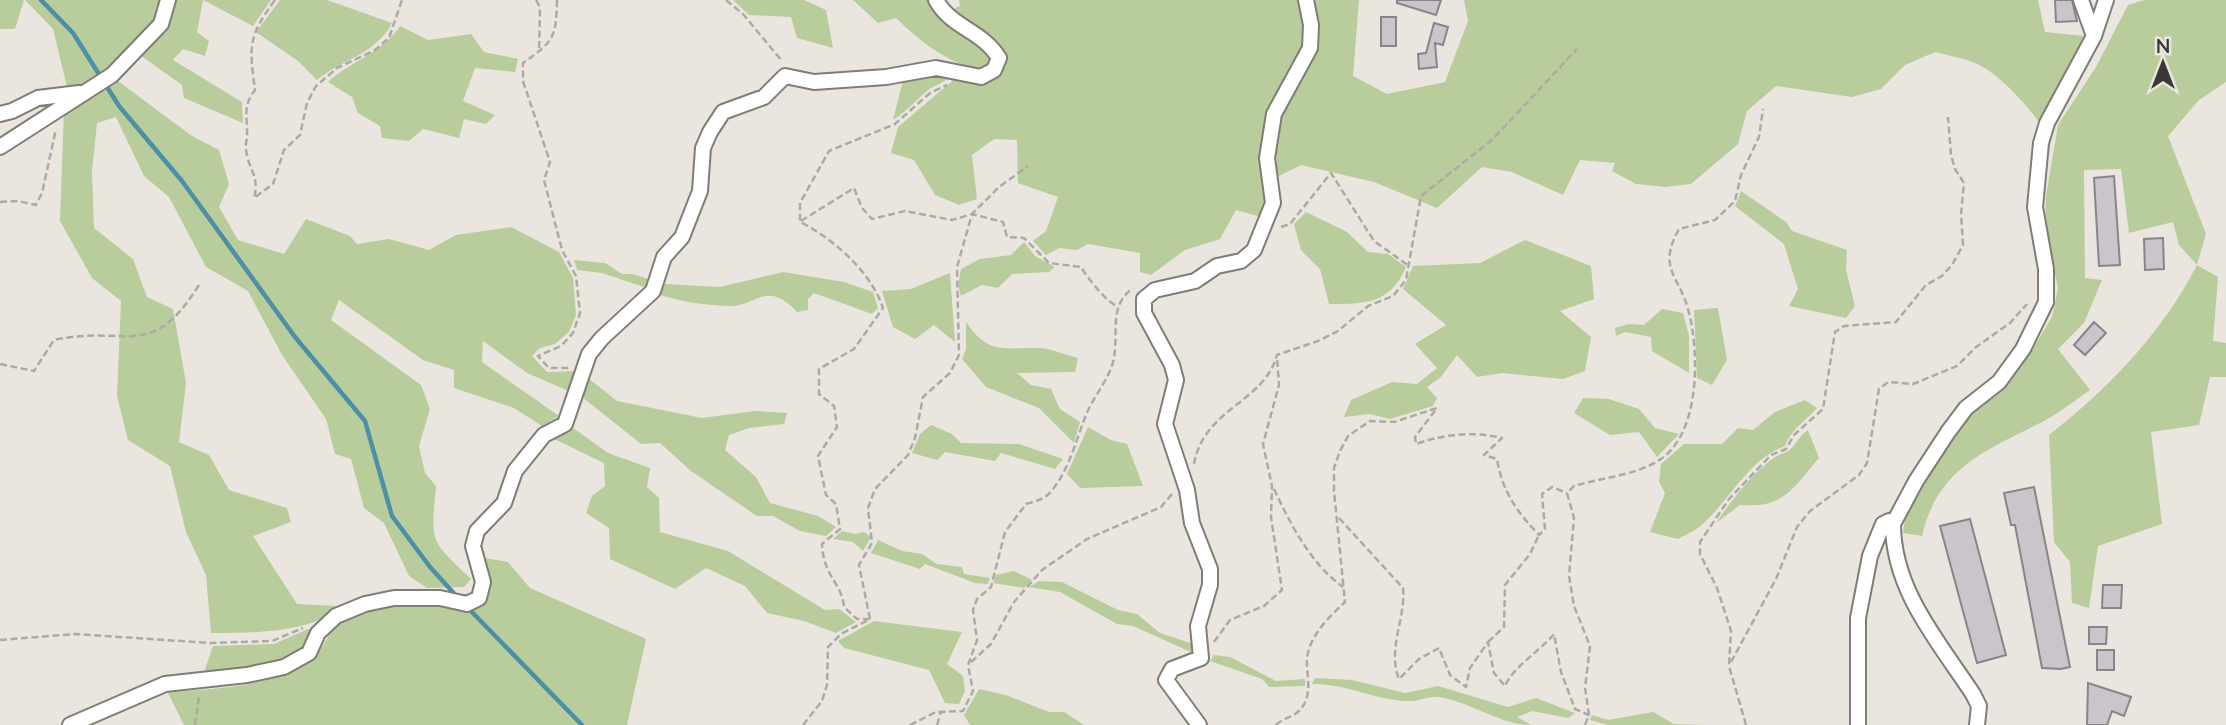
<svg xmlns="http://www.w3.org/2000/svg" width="2226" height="725" font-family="Lato,sans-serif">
  <rect width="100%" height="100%" fill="#eae6df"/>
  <path fill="#b8cc9c" d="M0,0H24L15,29H0Z
    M25,0H164C162,8 160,19 155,26C135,51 100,88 67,87L53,29Z
    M172,0H203L197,32L209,41L205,56L183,49L173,60L242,102L243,123L184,98L182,85L140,55Z
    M203,0H271L253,26Z
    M280,0H327L392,23C375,55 344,58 317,80L298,61L256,32Z
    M733,0H804L826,10L833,48L797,38L791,17L749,15Z
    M853,0H932L988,49L990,65L979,72C946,60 921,43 896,18L878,23Z
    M959,0H1302L1306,45L1277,97L1268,202L1261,217L1236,210L1220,239L1185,250L1151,275L1140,272V253L1088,244L1077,250L1059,248L1046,255L1033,241L1046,231L1058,197L1018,183L1017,140L994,139L972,155L977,199L959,205L935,195L914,160L891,153L898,127L957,77L981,80L1002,58L948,12L960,6Z
    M1312,0H1359L1353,76L1387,94L1445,82L1468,21L1464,0H2038L2045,32L2085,36L2073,65L2038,121C2026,104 2002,78 1983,67C1970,59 1950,56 1935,52L1905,65L1881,89L1852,97L1776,86L1747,111L1738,144L1691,184L1665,187L1636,184L1612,171L1615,163L1580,160L1563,195L1512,172L1482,167L1437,208L1374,182L1301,165L1277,177L1276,154L1282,116L1312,57Z
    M2144,0H2226V82L2199,100L2168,136L2206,234L2197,265L2218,277L2213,341L2226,343V377H2210L2199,425L2151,432L2162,524L2098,546L2089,608L2072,603L2070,562L2054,542L2049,435C2109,388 2162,333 2197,265L2179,245L2173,222L2129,233L2121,169L2084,170L2085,278L2102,280L2084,323L2058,349L2090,390C2074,401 2058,414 2040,423C1985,451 1937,469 1922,536L1903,533L1906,509L1972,410L2004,386L2029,355L2052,317L2058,288L2045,229L2046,196L2058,125L2096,67L2128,5Z
    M400,26L428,40L471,34L484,52L518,59L515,72L475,68L463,101L495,115L486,124L464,119L459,138L423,129L409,141L382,138L380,126L358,113L352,97L328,82C352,60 381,54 400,26Z
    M916,74L951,75C944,84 936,84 928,90C916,100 907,111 893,120L904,76Z
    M118,81L192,136L219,150L229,184L219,207L238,240L284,254L306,219L350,236L357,244L389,239L429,250L456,235L511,227L559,252L573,278L576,315L569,332L555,344L540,348L532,356L547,372L578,371L571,392L527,373L483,341L482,362L559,416L542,426L514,408L454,388V370L423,360L339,300L331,320L421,385L430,409L419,446L425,473L436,486C431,544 429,539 471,579L464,587L427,588L409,576L384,523L364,508L351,459L335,454L326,419L282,355L248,291L206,267L169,197L144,176L116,117L97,123L92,171L94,228L133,259L147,297L173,309L186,383L179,442L209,455L229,490L287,508L291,522L253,536L297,604L337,606C318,634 242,633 211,633L206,575L186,532L170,466L128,440L117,396L121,301L92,278L60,221L64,109L83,95Z
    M1741,191L1786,222L1792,231L1847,250L1846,270L1855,306L1846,318L1789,306L1798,289L1784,244L1735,206Z
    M1306,212L1347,232L1368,252L1388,254L1406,267C1390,304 1365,304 1329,304L1320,269L1301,250L1294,224Z
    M1525,240L1591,266L1594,299L1560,311L1591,337L1585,371L1563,379L1502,373L1477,377L1457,355L1441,377L1427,387L1437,398L1433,406L1390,419L1370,414L1344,417L1351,400L1392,382L1417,384L1437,368L1415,344L1446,325L1403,289L1413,266L1480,263Z
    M1024,242L1035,256L1055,267L1049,272L1012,274L998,288L982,285L961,296L958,285L961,269L980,259L1011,255Z
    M574,260L605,263L622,274H633L654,281L647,288L602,273L577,270Z
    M783,272L844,282L873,292L878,308L872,314L814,293L808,299V310L797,312C766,278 756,308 728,306C704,305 680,302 658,294L665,284L720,287Z
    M950,273L955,342L934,325L915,339L893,327L882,291L911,289Z
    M1718,308L1727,360L1712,385L1697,378L1694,310Z
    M1662,309L1683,313L1689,336V373L1652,351L1651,337L1625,332L1616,336L1615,328L1629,324L1644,325Z
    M966,322C989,356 1005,347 1040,348C1052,349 1066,355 1078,358L1075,372L1017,373L1031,385L1051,389L1060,409L1080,422L1074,443L1039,408L986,387L962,359L966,349Z
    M588,378L617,401L702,418L755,411L787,413L784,424L749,428L729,435L725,450L756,477L770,503L818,516L836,527L826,536L800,531L773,516H757L691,471L660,443L641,444L582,397Z
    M1583,398L1609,399L1639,409L1655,428L1679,434L1657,457L1639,432L1610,435L1574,413Z
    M1805,400L1817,408C1805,422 1792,428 1785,446C1750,459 1732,496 1706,521C1699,529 1687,534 1678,539L1650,532L1665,493L1659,482L1661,464L1684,444H1722L1738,428L1753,430L1775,412Z
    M569,425L608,453L650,468L647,487L659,498L660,532L728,551L825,610L839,609L856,622L836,633L804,621L767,613L745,586L706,568L675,589L610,559L609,528L586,513L592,496L605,486L604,463L550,437Z
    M931,425L952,434L961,443L1019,444L1063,459L1055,469L1001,453L995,461L945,452L937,460L912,453L920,434Z
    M1088,427L1111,440L1127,444L1143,486L1080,488L1067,474Z
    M1808,430L1819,458C1792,489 1785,508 1740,505L1716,523C1732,500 1752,473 1775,457C1779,454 1786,453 1790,450C1796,444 1799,436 1808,430Z
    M842,531L855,534L864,532L871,537L863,551L853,542L833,539Z
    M878,540L902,551L922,554L937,564L962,567L964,574L990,578L988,584L975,583L925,564L920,569L871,553Z
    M480,557L508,562L530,588L646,639L627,725H184L168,693C208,688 253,689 289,671C297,668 312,662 317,655C325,644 327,635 338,625C372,593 431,604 472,611C492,594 491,579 480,557Z
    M1014,571L1032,580L1024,588L993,583L996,575Z
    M1039,581L1062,582L1118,610L1137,614L1160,633L1196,645L1193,653L1133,626L1117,624L1060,592L1029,587Z
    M874,621L962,632L947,664L963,676L965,691L959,704L945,703L929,670L844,648L838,641Z
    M308,629H313L306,651L282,665L203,675L213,646L274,644Z
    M1214,655L1230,657L1276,681L1305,679V686L1269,687L1262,679L1210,661Z
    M1315,678L1352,680L1405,693L1438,686L1508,707L1536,698L1575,713L1568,718L1532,711L1517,717L1531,725C1500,725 1471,702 1439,697C1429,695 1418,702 1407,701C1375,700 1344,683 1312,684Z
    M979,689L1006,695L1049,712H1064L1084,725H970L964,715Z
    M1653,712L1674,724L1705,725H1608L1590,720L1592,715L1608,720Z"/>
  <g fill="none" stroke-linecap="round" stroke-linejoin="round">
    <path stroke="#4d90a6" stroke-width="4.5" d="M41,0L73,33L119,106L182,181L295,337L365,421L392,516L430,567L459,599
      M468,608L582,725"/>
  </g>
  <path fill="#cac5cb" stroke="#89848a" stroke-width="2" d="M1397,0H1441L1436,15L1397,3Z
    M2055,0H2072L2077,21L2056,22Z
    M1381,17H1396V46H1381Z
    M1434,23L1448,27L1443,45L1435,43L1437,67L1419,69L1418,54L1426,53Z
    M2114,176L2120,265L2099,266L2094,178Z
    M2163,238L2164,269L2145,270L2144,239Z
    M2094,322L2106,333L2085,355L2074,345Z
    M2034,487L2070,667L2061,669L2042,668L2015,525H2011L2004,493Z
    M1970,519L2006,655L1977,663L1940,526Z
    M2103,585H2122L2121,608H2102Z
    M2089,627H2107L2106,644H2089Z
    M2097,650H2114V670H2097Z
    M2088,683L2131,697L2124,716L2112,711L2107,725H2087Z"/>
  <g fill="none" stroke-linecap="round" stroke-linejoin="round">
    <g stroke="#807c76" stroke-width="18">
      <path id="minor" d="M2081,0L2094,36
        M0,114L12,111L38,98L79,93
        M0,147L112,75L161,24L168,0
        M1893,524L1916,481L1948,432L1966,408L1999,382L2023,349L2046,302V269L2035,207L2041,143L2047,123L2094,36L2106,0
        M70,725L165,684L247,675L284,667L309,653L318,633L336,616L365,604L394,598H440L467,604L479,598L483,582L473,546L477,531L504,503L515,471L544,435L565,424L589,354L602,338L653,291L664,257L682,237L700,191L703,148L710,132L723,112L764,97L785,76L814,82L886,77L936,68L981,77L994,70L999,58C982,30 951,28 936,0
        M1199,725L1166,680L1172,669L1201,658L1198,626L1210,585V569L1192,523L1187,490L1165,424L1176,380L1172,365L1144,313V299L1155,290L1195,281L1217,266L1241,261L1254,250L1273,203L1267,158L1274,114L1310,48L1311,25L1306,0
        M1858,725V618L1870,556L1883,524L1889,521L1893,524C1893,590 1938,641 1973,694L1979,706L1977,725"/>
    </g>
    <path stroke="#adaaa4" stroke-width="2.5" stroke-dasharray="7 3.5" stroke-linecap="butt" d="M275,0C248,37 249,45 255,90C243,106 247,114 247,132C248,138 245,143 246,149C248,170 260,175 254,198L273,184L284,150L300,135L307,103L316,86L337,68L375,50L389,38L402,0
      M536,0L540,7L539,52
      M557,0C556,36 555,41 523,63V81L550,162L544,180L562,250L576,276L580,313L573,333L561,346L538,356L549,368H569
      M726,0L743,14L782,61
      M0,202L18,201L36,205L42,193L56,129
      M801,221L854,188L862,208L872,219L905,211L952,220L972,214L1003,222L1007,237L1024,238L1049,263L1081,267C1087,277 1106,302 1117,306
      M1281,227L1290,224L1331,173L1374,241L1409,266
      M0,364L34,371L54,340C128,324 150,363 199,285
      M1194,464C1204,408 1264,403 1277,355L1318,341L1338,331L1368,306L1393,296L1406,280L1421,196L1492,140L1577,49
      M1274,489C1291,525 1310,563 1343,587
      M1339,518L1403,588C1406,618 1387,649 1399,679L1419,659L1439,648L1450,675L1466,687L1470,668L1488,642L1494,673L1505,686C1513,667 1539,652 1554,634L1561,672L1575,709L1589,715
      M870,619H857L844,607C842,583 823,576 822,544L840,529L836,504L826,495L818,456L837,427L834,406L819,394V369L854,349L883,308C871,272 834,239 800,222V203L829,151L895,124L930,93L947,85
      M0,640L75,634L210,643L272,641L303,628
      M1214,642L1230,620L1264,606L1282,590L1271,517L1272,486L1263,444L1279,385L1277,357
      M1488,642L1504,627L1505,585L1530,554L1539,535
      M971,662L991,644L1014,602L1042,570L1087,539L1161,507L1172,494
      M1731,662L1776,579L1797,527L1810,511L1859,475L1867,463L1879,389L1888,382L1913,384L1957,366L1976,347L2010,323L2027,304
      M195,725L199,697
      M803,725L822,701L827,685L828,647L841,634L870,619L859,565L872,543L868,508L875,489L908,455L915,438L923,397L950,373L959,355L957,267L972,214L999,187L1028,166
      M910,725L936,712L963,711L973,691L968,665L977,640L973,610L977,599L991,587L1005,532L1026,504C1037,501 1046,499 1053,489C1070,467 1076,440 1086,415C1093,397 1108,381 1113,362C1120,334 1107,307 1133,288
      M937,725L941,712
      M1276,725C1283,718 1293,717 1299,711C1314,696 1306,676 1307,659C1309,636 1329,617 1345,602L1334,491V468L1340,451L1348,436L1370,421L1394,422L1437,408L1415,437L1416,444C1445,434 1472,431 1502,438L1484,455L1497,459C1502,491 1517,512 1539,535L1545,529L1542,494L1552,487L1567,493
      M1585,725L1589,715L1585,688L1590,646L1574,606L1569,576L1574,518L1567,493L1574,486C1600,478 1632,476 1656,462C1701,438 1700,352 1688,309C1679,276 1657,268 1679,229L1715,220L1735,201L1741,175L1759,137L1763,109
      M1746,725L1729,666L1731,631L1717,588L1700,554V542L1729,499L1771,455L1786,449L1794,435L1823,409L1835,332L1844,326L1896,322L1926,285L1942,276L1952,265L1963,245L1961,214L1964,183L1955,169L1951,155L1948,117"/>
    <use href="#minor" stroke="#fff" stroke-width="14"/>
  </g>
  <g transform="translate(2163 63)" stroke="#eae6df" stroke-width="5" paint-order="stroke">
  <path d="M0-5L12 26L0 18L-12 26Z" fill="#3a3936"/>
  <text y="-10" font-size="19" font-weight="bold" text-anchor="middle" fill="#3a3936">N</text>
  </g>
</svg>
